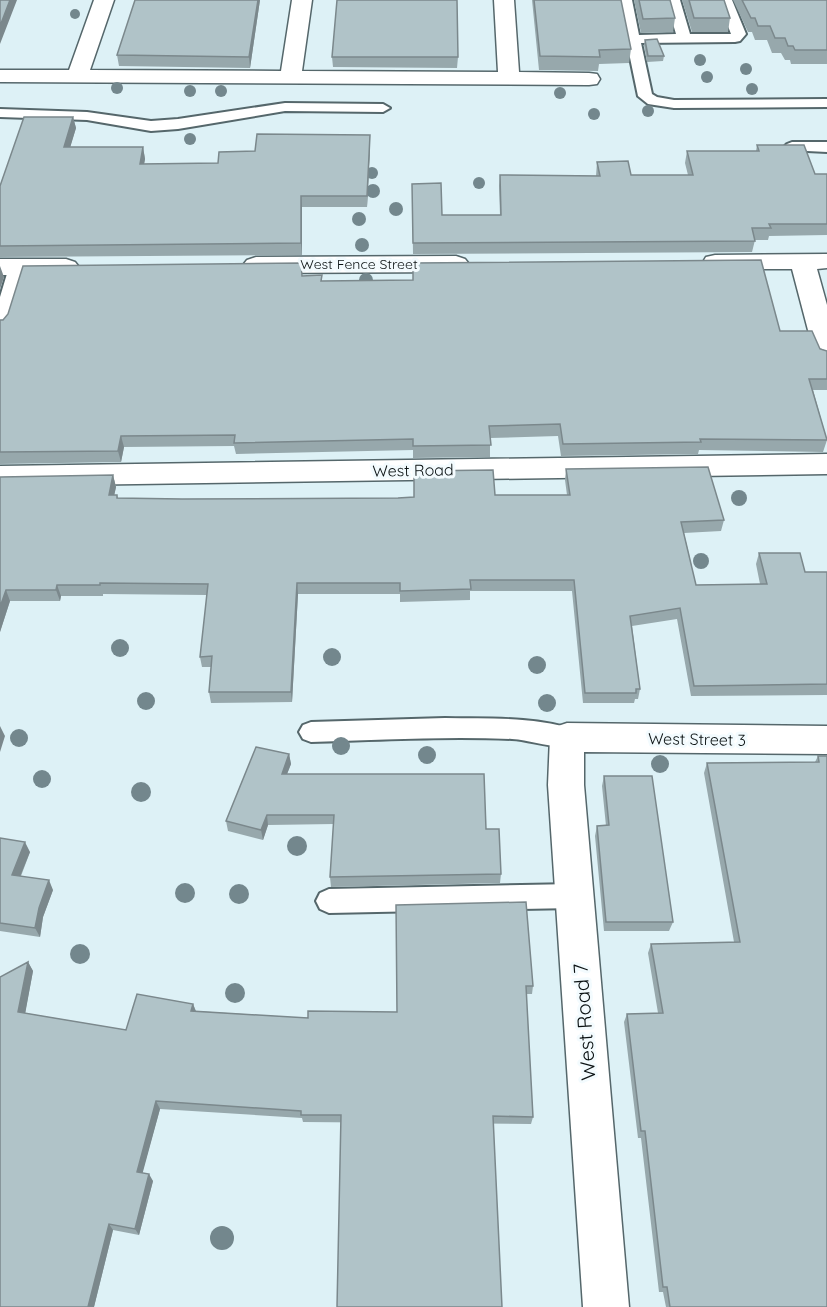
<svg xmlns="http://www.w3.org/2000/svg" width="827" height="1307" font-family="Quicksand,sans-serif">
  <rect width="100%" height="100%" fill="#ddf1f6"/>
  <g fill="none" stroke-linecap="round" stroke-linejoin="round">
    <g stroke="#55676b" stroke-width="4">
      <path id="service" d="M618,0H632L639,35L676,34L666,0H680L690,34H731L718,0H732L746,34L740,41L735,42L641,43L652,94L657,97L674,100L827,99V107L674,108L648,104L638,96Z
        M285,103L383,104L390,108L383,112L285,111L178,129L151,131L87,120L0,117V109L87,112L151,121L178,119Z
        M792,142H827V152L787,150L784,147L787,144Z
        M18,262L24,263L27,267L9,325L6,329L0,331V297L9,267L12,263Z
        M445,718C488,719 534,716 575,730L579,737L575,744C556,751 533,740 512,739C445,736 378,740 311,742L303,739L299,732L303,725L311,722Z
        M574,884L583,888L587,896L583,904L574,908L329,913L320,909L316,901L320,893L329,889Z"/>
    </g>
    <g stroke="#55676b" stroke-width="3">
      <path id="minor" d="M94,0H114L90,70L281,71L292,0H312L302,71L498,72L494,0H514L519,72L589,73L597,74L600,79L597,84L589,85L0,82V70H69Z
        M827,254V268L817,269L827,305V362L818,359L814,353L792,269H715L706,267L703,262L706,257L715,255Z
        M456,256L465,259L469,264L465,269L456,272L256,273L247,270L243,265L247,260L256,257Z
        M0,259H66L75,262L79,267L75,272L66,275H0Z
        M827,454V474L0,486V466Z
        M567,723L827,726V754L584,752V785L629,1307H583L548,785L550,737L555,727Z"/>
    </g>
    <use href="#service" fill="#fff" fill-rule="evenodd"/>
    <use href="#minor" fill="#fff" fill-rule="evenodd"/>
  </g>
  <g fill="#73878d">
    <circle cx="75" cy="14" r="5"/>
    <circle cx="700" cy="60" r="6"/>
    <circle cx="746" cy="69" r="6"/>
    <circle cx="707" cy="77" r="6"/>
    <circle cx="117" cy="88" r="6"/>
    <circle cx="752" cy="89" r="6"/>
    <circle cx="190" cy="91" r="6"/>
    <circle cx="221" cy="91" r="6"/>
    <circle cx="560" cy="93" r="6"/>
    <circle cx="648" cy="111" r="6"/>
    <circle cx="594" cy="114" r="6"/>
    <circle cx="190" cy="139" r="6"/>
    <circle cx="372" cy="173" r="6"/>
    <circle cx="479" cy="183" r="6"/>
    <circle cx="373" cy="191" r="7"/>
    <circle cx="396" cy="209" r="7"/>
    <circle cx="359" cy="219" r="7"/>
    <circle cx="362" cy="245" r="7"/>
    <circle cx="366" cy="280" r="7"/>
    <circle cx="739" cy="498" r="8"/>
    <circle cx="701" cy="561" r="8"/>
    <circle cx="120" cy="648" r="9"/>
    <circle cx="332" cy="657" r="9"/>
    <circle cx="537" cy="665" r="9"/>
    <circle cx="146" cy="701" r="9"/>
    <circle cx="547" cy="703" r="9"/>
    <circle cx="19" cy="738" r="9"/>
    <circle cx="341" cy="746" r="9"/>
    <circle cx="427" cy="755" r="9"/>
    <circle cx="660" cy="764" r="9"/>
    <circle cx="42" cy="779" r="9"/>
    <circle cx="141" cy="792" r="10"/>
    <circle cx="297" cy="846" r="10"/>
    <circle cx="185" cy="893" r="10"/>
    <circle cx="239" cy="894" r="10"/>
    <circle cx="80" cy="954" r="10"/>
    <circle cx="235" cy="993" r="10"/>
    <circle cx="222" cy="1238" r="12"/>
  </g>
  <path fill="#97a8ac" d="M260,0L250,68L119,66L117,55Z
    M532,0H621L631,49L629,63L599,64L598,71L539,70Z
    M634,0H670L675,18L673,32L641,33Z
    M682,0H724L730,18L728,32H692Z
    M733,0H827V64H791L790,60H785L781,53H772L767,40H755L752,32H748Z
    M645,40L664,56L663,61L647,62L644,45Z
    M332,57H458L457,68L333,67Z
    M73,117L76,128L70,147H143L145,159L144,164L218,163L255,151L370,135V146L367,207H302V255L0,257V186Z
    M757,145L815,174H827V235L769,236L768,240H755L752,252L413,254L412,184L442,215H500L499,186L500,175L596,176L597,162L631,175H688L685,163L687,151H756Z
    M302,276L322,281L780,331L827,351V390H813L827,440L823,452L699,450L698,454L561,456L558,436L490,438V457L413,458V450L236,454L234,446L124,447L121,462L0,464V320Z
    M566,469L724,520L721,531L684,533L696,585L760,584L756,564L759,553L805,572H827V695L691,696L677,619L632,626L640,689L638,699H635L634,703H583L572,591H470V600L400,602V594H298L292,702L211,703L209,692L211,667H202L200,657L207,595L103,594V596H61L60,601H10L0,632V477L113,475L116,487L114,495H117L118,498L182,499L398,498L495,495H567L565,480Z
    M289,754L291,764L287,774L486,829L501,874L500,883L331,887L330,877L334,824L268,825L263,840L228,831L226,821Z
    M818,756H827V1307H666L663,1292H659L641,1138H638L624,1022L627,1014L658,1013L648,953L651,944L734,942L704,773L707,763L815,762Z
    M604,776L673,922L669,931H604L595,836L597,826H606L602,786Z
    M0,838L30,852L21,876L53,890L43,917L40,937L0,931Z
    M396,905L533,986L532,994H526L533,1117L531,1124L303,1122L302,1118L160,1109L142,1173L153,1181L139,1235L113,1230L94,1307H0L28,962L33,971L25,1013L126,1030L193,1004L196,1011L308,1018L397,1012Z"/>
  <path fill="#7b888c" d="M10,0H17L0,44V26Z
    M258,0H260L250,68L249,57Z
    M73,117L76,128L67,158L64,147Z
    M370,135V146L367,207V196Z
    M143,147L145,159L142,175L140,164Z
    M301,196L302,207V255L301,243Z
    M0,266L4,277L0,289Z
    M121,436L124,447L121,462L118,451Z
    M113,475L116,487L112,506L109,495Z
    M297,583L298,594L292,702L291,692Z
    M57,585L61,596L60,601L56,590Z
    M6,590L10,601L0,632V607Z
    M0,726L5,736L0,752Z
    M289,754L291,764L283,784L282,774Z
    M267,815L268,825L263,840L261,830Z
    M25,842L30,852L17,884L12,875Z
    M49,880L53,890L43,917L40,937L35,928L39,908Z
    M28,962L33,971L24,1020L18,1012Z
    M193,1004L196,1012L191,1011Z
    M156,1101L160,1109L141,1179L137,1172Z
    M149,1174L153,1181L139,1235L135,1229Z
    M109,1224L113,1230L94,1307H88Z"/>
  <path fill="#b0c3c8" stroke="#7b888c" stroke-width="1.5" d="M0,0H10L0,26Z
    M135,0H258L249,57L117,55Z
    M337,0H457L458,57H332Z
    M534,0H621L631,49L599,50L600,57L540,56Z
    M639,0H670L675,18L643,19Z
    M689,0H724L730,18H694Z
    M742,0H827V50H795L793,46H788L785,38H775L770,26H758L755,18H751Z
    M657,39L664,56H648L645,40Z
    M24,117H73L64,147H143L140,164L218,163L219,152L255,151L257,134L370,135L367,196H301V243L0,246V186Z
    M757,145H804L815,174H827V224H769L771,228H752L755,241L413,243L412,184L441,183L442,215H501L500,175L600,176L597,162L628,161L631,175H693L687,151H759Z
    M761,260L780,331H812L820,349L827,351V379H809L827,440L700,439L701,442L563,444L560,424L489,426L491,445L413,446V439L234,443L235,435L121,436L118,451L0,452V320H3L8,314L23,266L301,263L302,276L322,275L321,281L413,280V263Z
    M708,467L724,520L681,522L696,585L767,584L759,553H800L805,572H827V684L694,686L680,608L630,616L640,689H636V693H585L574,580H470L471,589L400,591V583H297L291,692H209L212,656L200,657L208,584L100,583V585H57L56,590H6L0,607V477L113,475L109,495H117V498L182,499L398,498L414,497V471L493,470L495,495H570L566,469Z
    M256,747L289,754L282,774H484L486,829H499L501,874L330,877L334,815H267L261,830L226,821Z
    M818,756H827V1307H670L667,1287H663L645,1131H641L627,1014L663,1013L651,944L740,942L707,763L819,762Z
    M604,776H652L673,922H606L597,826L609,825Z
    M0,838L25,842L12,875L49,880L39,908L35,928L0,923Z
    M526,902L533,986H526L533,1117L493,1116L502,1307H337L341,1115H301V1111L156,1101L137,1172L149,1174L135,1229L109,1224L88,1307H0V977L28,962L18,1012L126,1030L137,994L193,1004L191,1011L308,1018V1011L397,1012L396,905Z"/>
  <g text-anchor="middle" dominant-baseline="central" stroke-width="6" stroke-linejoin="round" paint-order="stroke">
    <g font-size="14" fill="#0a1112" stroke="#f3fbfe">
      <text x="359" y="264">West Fence Street</text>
    </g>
    <g font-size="16" fill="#0a1112" stroke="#f3fbfe">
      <text transform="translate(413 470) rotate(-1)">West Road</text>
      <text transform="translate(697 739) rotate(1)">West Street 3</text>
    </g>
    <g font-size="20" fill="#0a1112" stroke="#f3fbfe">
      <text transform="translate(584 1022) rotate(-94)">West Road 7</text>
    </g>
  </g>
</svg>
